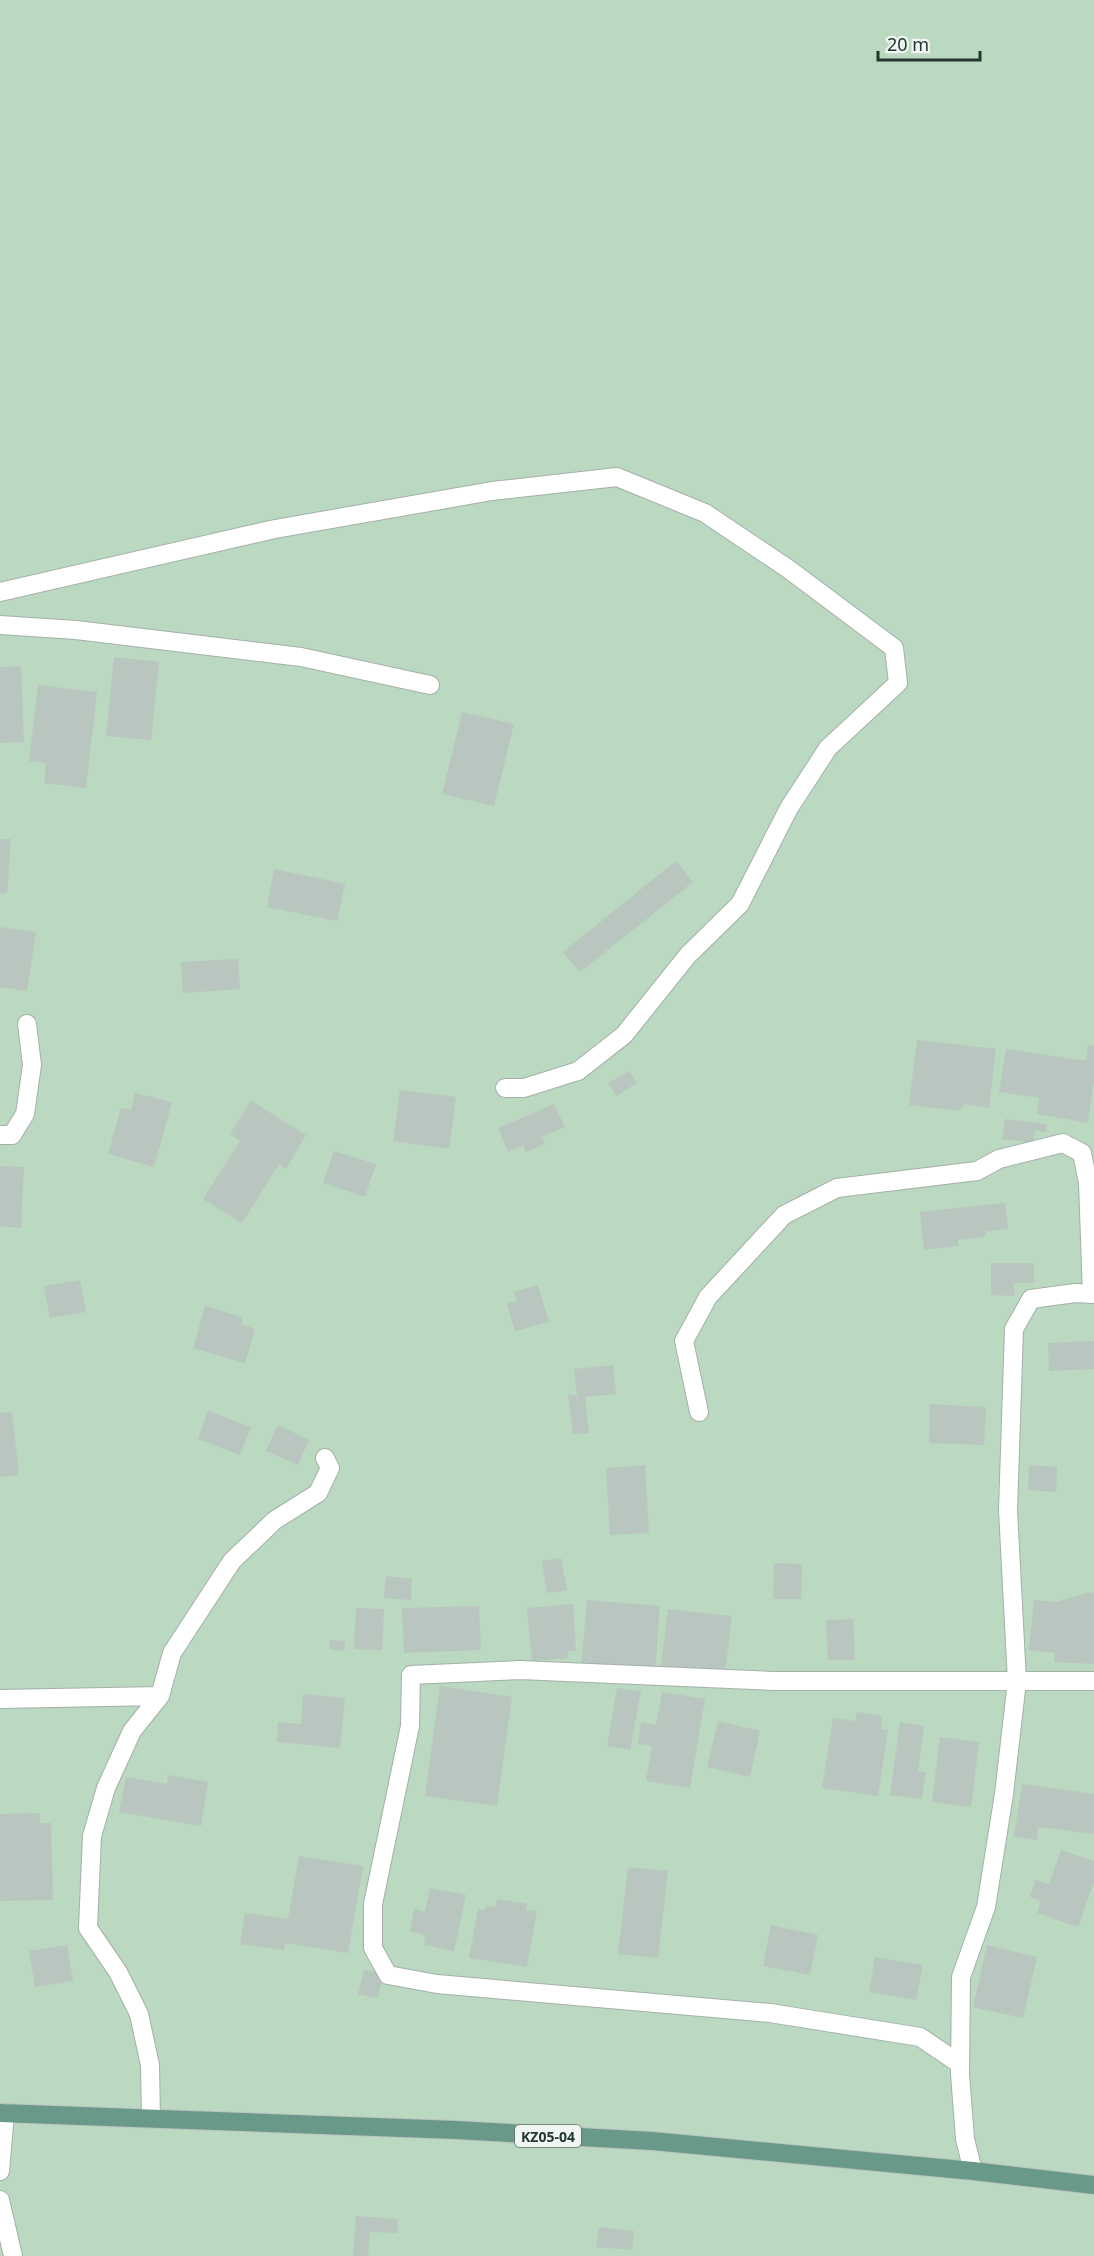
<svg xmlns="http://www.w3.org/2000/svg" width="1094" height="2256" font-family="'Noto Sans',sans-serif">
  <rect width="100%" height="100%" fill="#e0e9e4"/>
  <path fill="#bbd8c0" d="M0,0H1094V2256H0Z"/>
  <path fill="#b8c6bf" d="M114,657L159,662L151,740L106,736Z
    M21,666L24,742L0,743V667Z
    M38,685L97,692L86,788L44,783L46,763L29,761Z
    M462,712L514,724L494,806L442,794Z
    M0,839H11L7,894L0,893Z
    M676,861L693,882L580,972L563,952Z
    M274,869L345,884L337,921L267,907Z
    M0,927L36,932L27,991L0,987Z
    M238,959L240,989L183,993L181,962Z
    M917,1040L996,1049L989,1108L964,1104L960,1111L909,1105Z
    M1088,1045L1094,1046V1079L1088,1123L1037,1114L1039,1098L999,1092L1006,1049L1086,1061Z
    M629,1071L637,1083L616,1096L608,1083Z
    M400,1090L456,1097L449,1149L393,1141Z
    M135,1093L172,1102L154,1167L108,1154L121,1108L131,1110Z
    M251,1101L306,1135L286,1169L279,1164L242,1223L203,1199L240,1141L230,1134Z
    M554,1104L565,1127L542,1137L545,1144L526,1152L523,1145L508,1152L498,1128Z
    M1005,1119L1047,1124L1046,1132L1035,1130L1033,1143L1002,1139Z
    M334,1151L376,1164L365,1197L323,1183Z
    M0,1166L24,1167L21,1228L0,1226Z
    M1005,1203L1008,1229L985,1231L986,1237L958,1240V1246L924,1250L920,1212Z
    M991,1263H1034V1283H1014L1015,1296L991,1295Z
    M80,1280L86,1312L50,1318L44,1286Z
    M538,1285L549,1322L515,1331L507,1304L517,1301L514,1292Z
    M205,1306L243,1317L241,1324L255,1329L245,1363L193,1348Z
    M1094,1341V1369L1049,1371L1048,1343Z
    M613,1365L616,1394L585,1397L589,1433L573,1434L568,1394L577,1396L574,1369Z
    M930,1404L986,1407L984,1445L929,1443Z
    M208,1411L251,1427L240,1455L198,1439Z
    M12,1412L19,1475L0,1477V1413Z
    M278,1425L309,1440L298,1465L266,1451Z
    M645,1465L649,1533L610,1535L606,1468Z
    M1029,1465L1057,1467L1056,1492L1028,1490Z
    M561,1558L567,1590L547,1593L542,1561Z
    M774,1563L802,1564L801,1599H773Z
    M386,1576L412,1579L411,1600L384,1598Z
    M1090,1592L1094,1593V1664L1054,1662L1055,1653L1029,1650L1034,1600L1057,1602Z
    M587,1600L660,1606L655,1672L581,1666Z
    M573,1604L576,1651H568V1658L532,1661L527,1608Z
    M479,1606L481,1650L404,1653L402,1608Z
    M356,1608L384,1609L382,1650L354,1649Z
    M668,1609L732,1616L725,1674L661,1666Z
    M853,1619L855,1660H828L826,1620Z
    M330,1640L345,1641L344,1651L329,1649Z
    M440,1686L512,1697L497,1806L425,1796Z
    M617,1688L641,1691L630,1750L607,1746Z
    M662,1692L705,1699L690,1788L646,1781L652,1746L638,1744L641,1722L656,1725Z
    M303,1694L345,1698L340,1748L277,1742L278,1722L301,1724Z
    M857,1712L882,1716L881,1729L888,1730L878,1796L822,1788L833,1718L855,1721Z
    M718,1721L760,1731L750,1777L707,1767Z
    M900,1722L924,1726L918,1771L926,1772L922,1799L890,1795Z
    M940,1737L979,1742L971,1807L932,1802Z
    M168,1775L208,1782L201,1826L119,1812L126,1777L167,1784Z
    M1022,1784L1094,1794V1834L1038,1827L1037,1840L1014,1837Z
    M39,1813L40,1823H51L53,1900L0,1901V1814Z
    M1061,1850L1094,1861V1882L1078,1927L1037,1913L1041,1901L1030,1897L1035,1880L1049,1884Z
    M299,1856L363,1866L348,1953L285,1943L284,1950L240,1944L245,1913L288,1919Z
    M628,1867L668,1871L658,1958L618,1954Z
    M430,1888L466,1895L454,1951L424,1945L425,1935L410,1931L414,1909L425,1912Z
    M497,1899L527,1904L526,1910L537,1911L527,1967L469,1958L478,1909L485,1910L486,1905L496,1907Z
    M771,1925L818,1935L810,1975L763,1966Z
    M67,1945L73,1981L35,1987L29,1951Z
    M987,1945L1037,1957L1023,2018L973,2007Z
    M875,1957L923,1965L916,2000L869,1992Z
    M364,1970L383,1974L378,1998L358,1994Z
    M356,2216L398,2219L397,2233L370,2232L368,2256H353Z
    M599,2227L634,2231L632,2250L596,2247Z"/>
  <g fill="none" stroke-linecap="round" stroke-linejoin="round">
    <g stroke="#a4b0aa" stroke-width="20">
      <path id="minor" d="M0,592L275,529L492,491L617,477L705,513L787,568L894,648L898,683L828,748L789,808L740,904L688,955L624,1035L578,1071L524,1088H505
        M0,625L76,630L301,657L430,685
        M0,1135H12L25,1114L32,1065L27,1024
        M699,1412L684,1341L708,1297L784,1215L837,1188L977,1171L999,1159L1063,1143L1082,1153L1088,1183L1092,1294
        M0,1699L160,1696
        M960,2064L920,2037L770,2013L437,1984L388,1975L373,1948V1904L410,1726L411,1675L520,1670L773,1681H1094
        M151,2118L150,2065L139,2014L118,1972L88,1928L92,1836L106,1788L132,1731L160,1696L172,1653L232,1561L275,1520L318,1493L330,1468L325,1458
        M0,2171L5,2113
        M973,2171L965,2139L960,2074L961,1977L986,1907L1004,1794L1017,1681L1008,1510L1014,1329L1031,1299L1075,1293L1094,1294"/>
    </g>
    <g stroke="#a4b0aa" stroke-width="20">
      <path id="tertiary" d="M0,2200L13,2256"/>
    </g>
    <g stroke="#bdc3c1" stroke-width="20">
      <path id="primary" d="M0,2113L456,2130L652,2141L973,2171L1094,2185"/>
    </g>
    <use href="#minor" stroke="#fff" stroke-width="18"/>
    <use href="#tertiary" stroke="#fff" stroke-width="18"/>
    <use href="#primary" stroke="#699988" stroke-width="18"/>
  </g>
  <g text-anchor="middle" dominant-baseline="central" stroke-width="6" stroke-linejoin="round" paint-order="stroke">
    <rect fill="#f0f6f2" stroke="#60706a" stroke-width="1.5" x="515" y="2125" width="66" height="22" rx="4.5"/>
    <g font-size="14" font-weight="bold" fill="#23372f">
      <text x="548" y="2136">KZ05-04</text>
    </g>
  </g>
  <path d="M878 51v9h102v-9" fill="none" stroke="#23372f" stroke-width="3"/>
  <text x="887" y="51" font-size="18" fill="#23372f" stroke="#f0f6f2" stroke-width="4.5" paint-order="stroke">20 m</text>
</svg>
